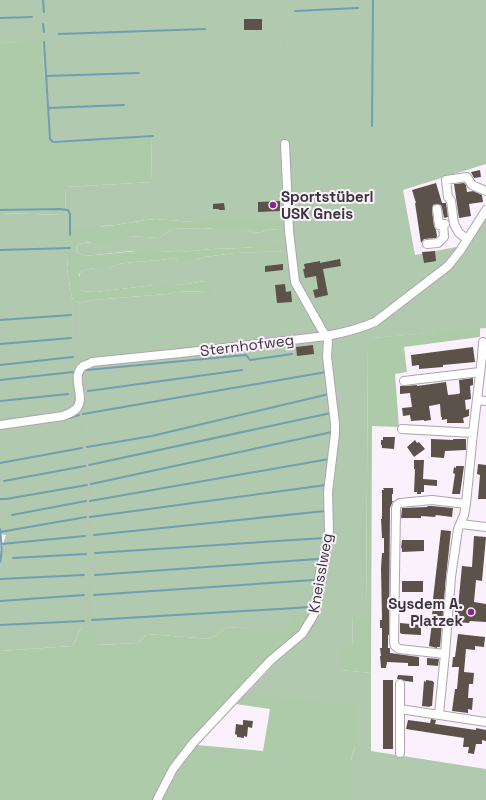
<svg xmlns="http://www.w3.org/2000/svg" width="486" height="800" font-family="'Space Grotesk',sans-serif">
  <rect width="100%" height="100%" fill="#fbf1fd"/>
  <path fill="#b1c9ae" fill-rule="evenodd" d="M0,0H486V164L403,190L415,255L466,245L486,214V328L373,338V344H368L366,616L353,615L352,648L340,670L371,673V751L486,769V800H351V760L355,746L246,694L303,634L227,627L211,639L147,634L138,643L96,645V635L81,628L73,646L0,651V553L6,535L0,534V213L65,215L66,187L152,182L151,137L50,141L42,42L0,43ZM156,219L193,222L281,221L280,230L268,229L262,232L254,233L247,229H214L203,228L172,229L159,238L130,236L78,244L76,249L78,253L85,256L132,251L182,252L212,249L240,248L251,247L286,251L235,253L204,257L195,260H178L173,258L162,260L133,262L119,264L109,268H95L81,271C78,277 79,283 81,290L83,291L96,292L154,285H173L187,284L204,281L207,291L176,292L167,294L93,300L80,303L72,298L67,269L68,258L67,236L102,226L116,225L145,220Z"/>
  <path fill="#adcba9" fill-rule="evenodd" d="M42,41L50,141L151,137L152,182L66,187L65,215L0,213V43Z
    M156,219L193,222L219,219H247L266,221H281L286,223L285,228L280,230L268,229L262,232L254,233L247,229H214L203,228L172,229L159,238L130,236L106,244L89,242L78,244L76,249L78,253L85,256L147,250L168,252H182L212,249L240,248L267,246L282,245L288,248L286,251L235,253L204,257L195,260H178L173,258L162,260L133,262L119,264L109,268H95L81,271L79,275L81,290L83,291L96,292L154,285H173L187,284L204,281L210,285L212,295H210L207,291C194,291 180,291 167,294L93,300L80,303L72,298L67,269L68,258L66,251L67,236L70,230C86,225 99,228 116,225C130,223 142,220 156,219Z
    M480,328V337L404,347L407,372L395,374L399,427L372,426L371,673L340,670L343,647L352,648L353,615H366L368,344H373L372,338Z
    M315,614L303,634L246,693L356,707L355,746L351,760V800H0V651L73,646L81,628L87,624L93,628L96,635L97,645L138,643L147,634L211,639L227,627L290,632V616ZM236,704L270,709L263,751L197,745Z"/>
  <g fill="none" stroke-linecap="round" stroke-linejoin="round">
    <path stroke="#709fb2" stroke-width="2" d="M43,0L44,12
      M295,11L358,8
      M0,18L32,17
      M43,24L44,32
      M59,34L205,29
      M44,42L50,139L53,142L153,136
      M46,76L139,73
      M48,108L124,105
      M372,126L373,0
      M0,210L60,209L68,210L70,214V235
      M0,250L70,248
      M0,320L71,315
      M0,344L71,338
      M0,365L73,357
      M87,370L246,355L250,360L292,354
      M0,380L73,372
      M88,391L242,370
      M0,401L68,394
      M83,414L326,372
      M69,418L79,415
      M87,447L152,436L329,394
      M0,463L82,448
      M89,465L331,413
      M4,481L85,466
      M91,484L332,432
      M0,499H6L87,485
      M90,501L329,459
      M12,515L86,501
      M90,517L326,485
      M0,529C1,539 3,552 0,562
      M0,532L86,517
      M94,535L325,511
      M1,544L85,536
      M95,553L324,538
      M13,558L86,554
      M95,575L318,559
      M0,579L84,575
      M94,595L314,580
      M0,601L84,595
      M92,620L311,607
      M0,625L84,621"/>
  </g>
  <path fill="#5c5249" d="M244,19H262V30H244Z
    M480,170L481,177L474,178L471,172Z
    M436,183L442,203H446L448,217L444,218L442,208L441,205L437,204L433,205L432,210L434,226L436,230L437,236L436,238L424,239L421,243L415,203H416L412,190Z
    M464,183L466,185L467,192L473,191L482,195L483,202L469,204L471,216L459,218L454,184Z
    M280,201V211L258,212V202Z
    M224,203L225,210H219V209H213V204Z
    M435,251L436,261L424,263L422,252Z
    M340,259L341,266L323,269L328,295L315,298L313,290L318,289L316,276L305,278L303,269H305L304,264L320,261V263Z
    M283,264V270L265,272V266Z
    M285,284L286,292L291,291L292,302L277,303L275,285Z
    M313,345L314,354L297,356L296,347Z
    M473,347L475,362L443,365V367L419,369V365L412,366L411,355Z
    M473,378V385L470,386L471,399L465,400L466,410L469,409V416L463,418L464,423H447V419L442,420V417H441L440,404L429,406L431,420L424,421V420L411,421L410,415L403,416L402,408L412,407L410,393L400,394V386H405L417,385V386L446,382L448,395L458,394L460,393L459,380Z
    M383,437H395L394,449L382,448V445H381V440H383Z
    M431,439L453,440V439H466V450L445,451L444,458L431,457Z
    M415,440L417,443L419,442L425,449L414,457L407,447Z
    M414,460H424L423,479L437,480V486L424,485V492H421V494H417V492H414L415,469H414Z
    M478,464L486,465V499H478L480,475L477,474Z
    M456,466H464L460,494H452L455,474L453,473L454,467L456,468Z
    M383,488H393V494H392V501H393L390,508L389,635H388V648H390V653L419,657V666H408V663L387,662L386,668H381L380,656H381L380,648H382V628H380V620H382L381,568L382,553H384V538H382L381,519H382V490H384Z
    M428,506H432L453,508L452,517L436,515L435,517L421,516V518H401L402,508L427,507Z
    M441,530L451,531L446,577L440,647H437V648L429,646L432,623H431L434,599H433Z
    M474,536L486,537L482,581L476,580L474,602L486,604V622L470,621L469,623L457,622L458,612H455V607H458L462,566L472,567Z
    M402,540H424V551L402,552V548H401Z
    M402,581H423V592H402Z
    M400,623L421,625V635L402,634L400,633Z
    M458,634L485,637L484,647L475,646V650L466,649L464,672L474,673L473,684H469L468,698H473L472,710L468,709V713L452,711L455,689H457L459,667H452L453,657H455Z
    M427,658L439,659L438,666L427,665Z
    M398,675L413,676V682L405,681L400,679H397Z
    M383,680H393V749H383Z
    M426,680L433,681V682H434L432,706H430V707L422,706L424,681L426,682Z
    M431,719L436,720L435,724L476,730V728L486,730V741L482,740V744H476L474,754L468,753L469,747H463L464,738L406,729L408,720L430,723Z
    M243,720L253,721L252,728L248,727L247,737L244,736V738L237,737V735L235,734L236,724L243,725Z"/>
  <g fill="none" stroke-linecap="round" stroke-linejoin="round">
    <g stroke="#ada4af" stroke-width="10">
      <path id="minor" d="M437,209L439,225L445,224
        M467,239L459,233L454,224L451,201L448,197L446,180L467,177L472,185L486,191
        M427,244L438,243L444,237L443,224
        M404,381L480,372
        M477,400L486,401
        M0,425L63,416C68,414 74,412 77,408C86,396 70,377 83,366C85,365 90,364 92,362L181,353L326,336C343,333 359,329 375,322L448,266L460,251L486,210
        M402,429L473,433
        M461,524L486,527
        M445,654L399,649L395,646L394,642L396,508L397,505L400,503L432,500L466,504
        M400,709V684
        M439,714L445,654L451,577L458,529L464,515L466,504L473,433L482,357L483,342
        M400,753V709L486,722
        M157,800L173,769L193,743L271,660L302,634L312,618L315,612L320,572L327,544L329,531L328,492L335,434V424L329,373L327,357L328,341L326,336L322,330L295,282L289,231L285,144"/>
    </g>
    <path stroke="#c0b8c2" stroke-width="1" stroke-dasharray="2 3" stroke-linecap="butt" d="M283,0V32L285,51V137
      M262,26L274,30L282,32
      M75,299L78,356L80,358
      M81,415L84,446L89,471L88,510L90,536V561L89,614L90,624
      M40,529L88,526
      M227,666L234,650L263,658
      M247,696L278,702L307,705
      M197,751L238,756L258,757L289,763L304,761L322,762"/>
    <use href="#minor" stroke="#fff" stroke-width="8"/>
  </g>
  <g fill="#87258e" stroke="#fbf1fd" stroke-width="1.5">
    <circle cx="273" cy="205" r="4"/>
    <circle cx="471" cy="612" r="4"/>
  </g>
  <g text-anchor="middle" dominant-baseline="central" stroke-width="4" stroke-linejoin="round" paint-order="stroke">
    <g font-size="15" font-weight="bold" fill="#39353a" stroke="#fbf1fd" text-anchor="start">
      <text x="281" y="196">Sportstüberl<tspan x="281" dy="17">USK Gneis</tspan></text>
      <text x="463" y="603" text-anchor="end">Sysdem A.<tspan x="463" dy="17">Platzek</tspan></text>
    </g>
    <g font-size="15" fill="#39353a" stroke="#fbf1fd">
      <text transform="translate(247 345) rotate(-7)">Sternhofweg</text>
      <text transform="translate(320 573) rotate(-80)">Kneisslweg</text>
    </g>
  </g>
</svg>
